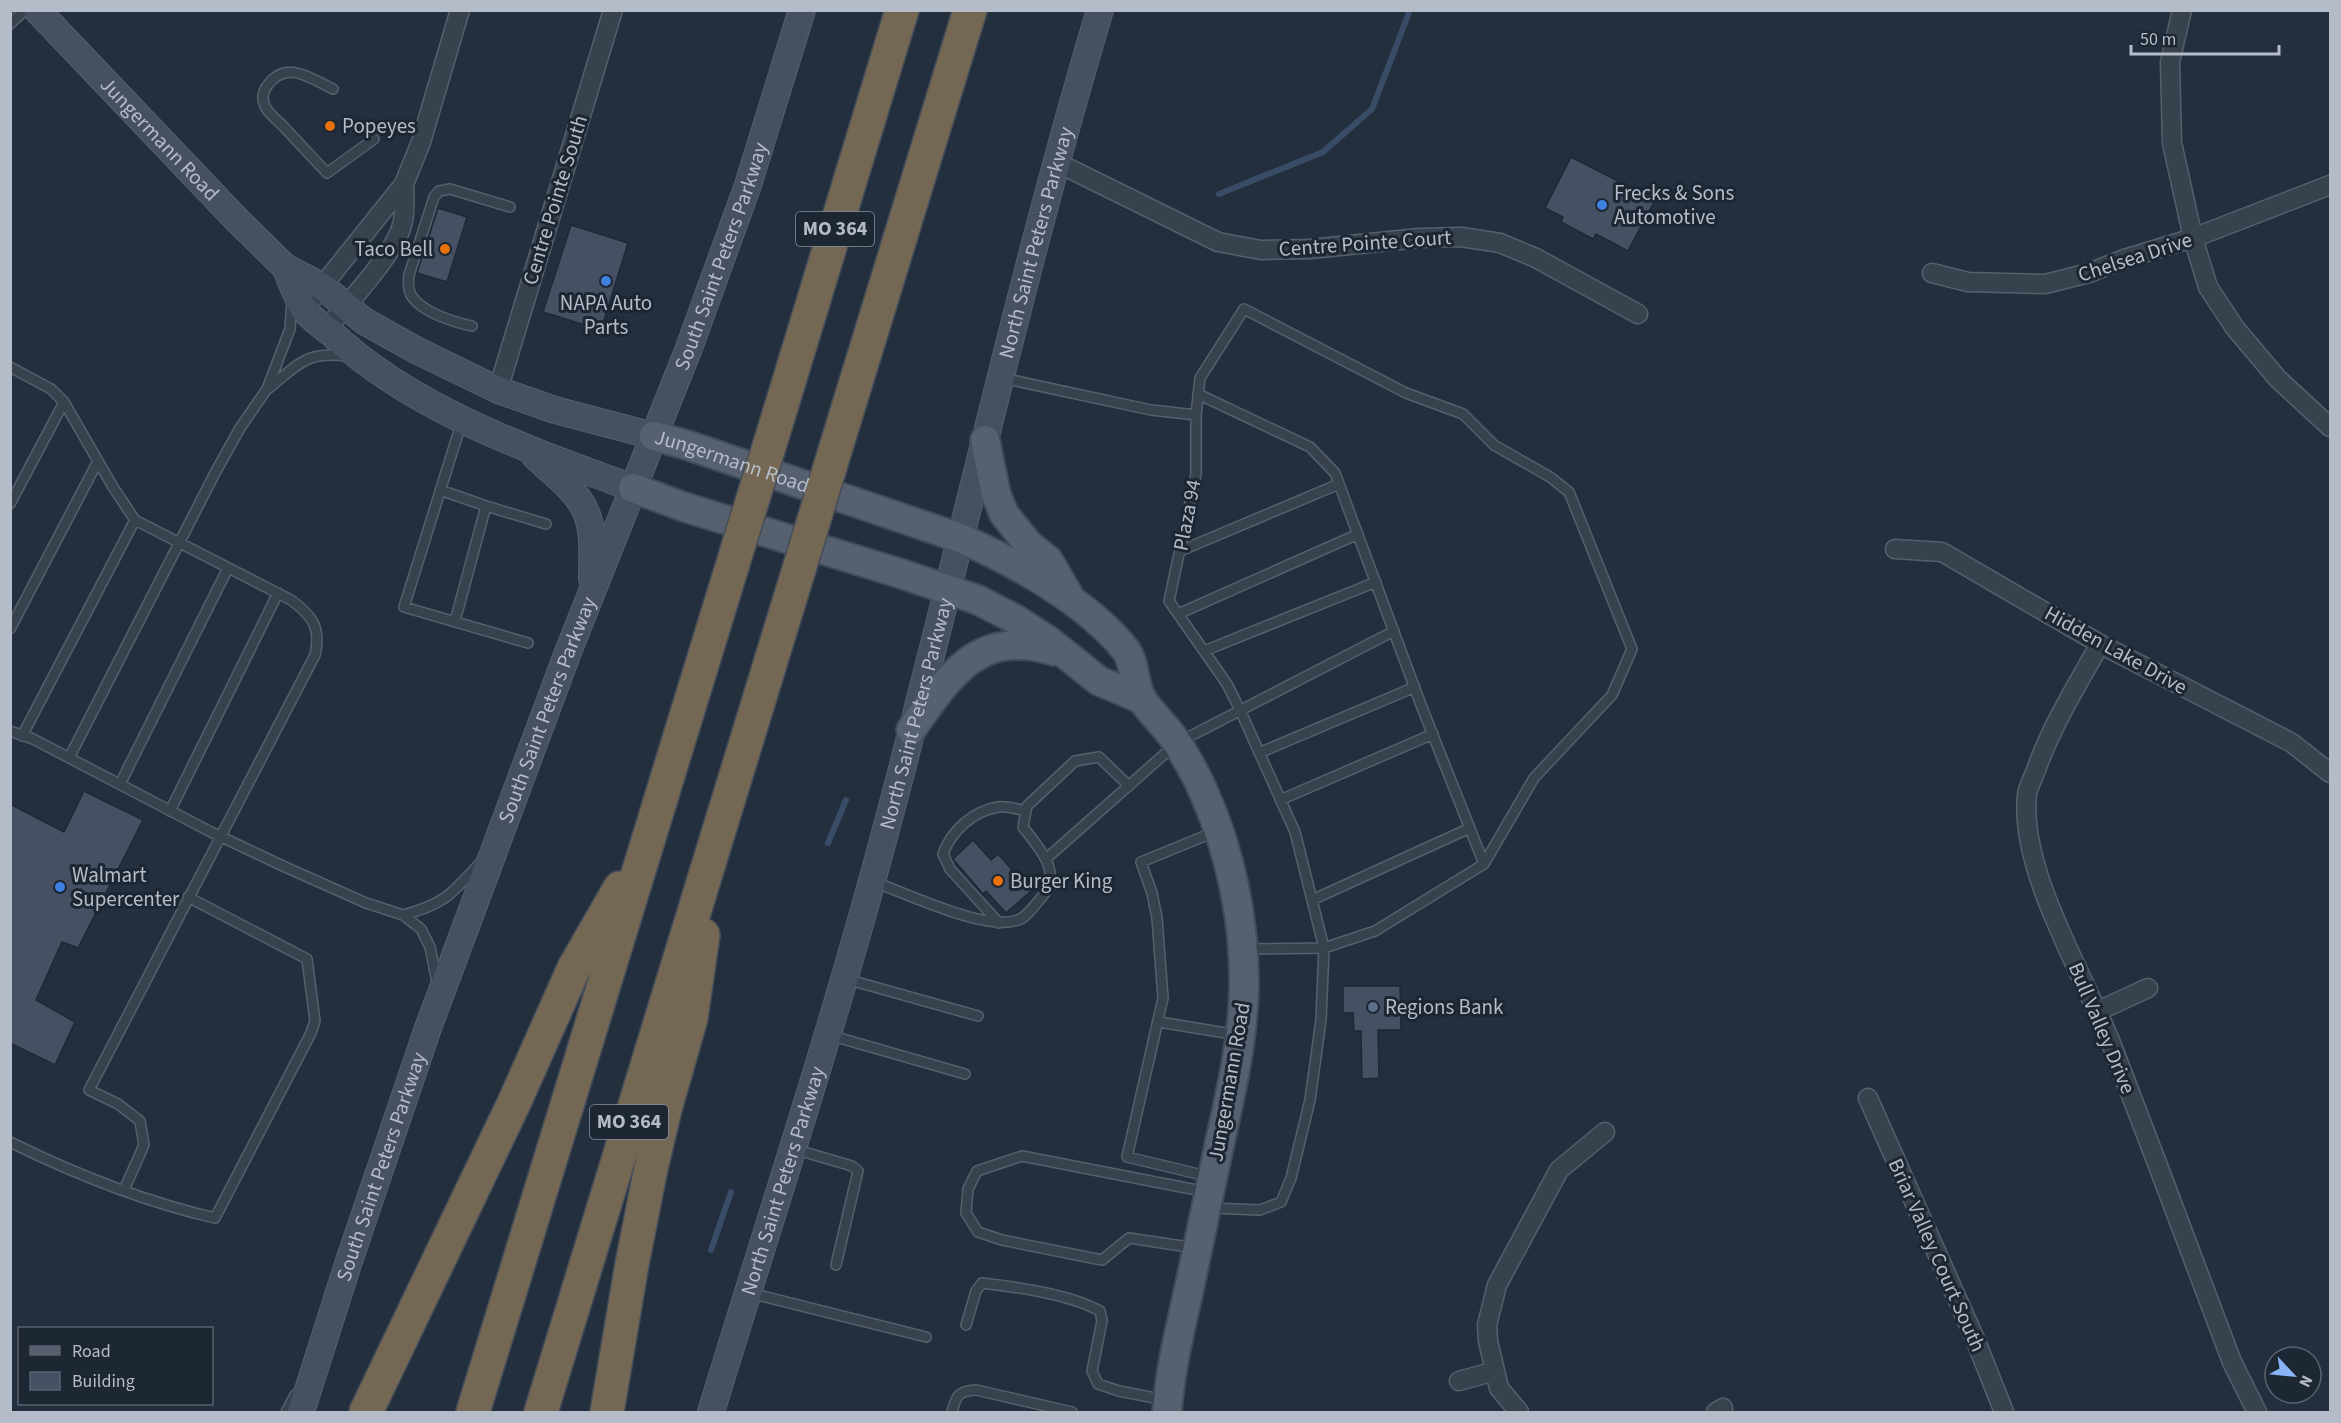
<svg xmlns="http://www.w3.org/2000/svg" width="2341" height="1423" font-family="'Source Sans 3',sans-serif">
  <rect width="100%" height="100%" fill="#242f3e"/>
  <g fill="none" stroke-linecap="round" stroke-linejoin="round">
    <path stroke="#394c67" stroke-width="6" d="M1219,194L1323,152L1372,109L1410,10
      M828,843L846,800
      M711,1250L731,1192"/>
  </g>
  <path fill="#455162" stroke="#1f2835" stroke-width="1.5" d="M1571,157L1655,200L1628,251L1596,234L1593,239L1561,222L1563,217L1545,208Z
    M438,208L467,217L447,282L417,273Z
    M571,225L628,243L601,330L543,312Z
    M84,791L143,820L78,948L62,942L36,1000L75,1022L55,1065L10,1043V804L64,832Z
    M973,840L991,860L998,854L1031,891L1006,913L986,891L983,894L953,859Z
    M1343,986H1400L1401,1030H1378L1379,1078L1362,1079L1361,1031H1354L1353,1013H1343Z"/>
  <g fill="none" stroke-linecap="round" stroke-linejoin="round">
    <g stroke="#565f6c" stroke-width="12">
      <path id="service" d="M10,24L25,10
        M333,89C310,78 286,59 267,86C262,93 262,101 266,108C269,114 277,120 282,125C297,141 312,157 327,173L374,139
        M472,326C453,322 421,312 411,295C408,289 408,282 409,275L434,197L439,191L450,189L510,207
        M10,367L51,389L64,402L113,487L135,520L291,600C313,616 321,628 315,655L89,1090L118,1104L140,1121L144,1145L124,1190
        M1002,378L1151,410L1196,415
        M269,388C300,363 306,351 349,356
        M1198,394L1310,447L1335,473L1421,705L1484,864
        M462,421L404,607L528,643
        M440,490L486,506L455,621
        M10,504L64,402
        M486,506L546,524
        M1180,551L1339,484
        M1178,614L1358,534
        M10,629L98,461
        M1204,651L1376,582
        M10,731L33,739L211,832L283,866L366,903L403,915L421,929L430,947L437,982
        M22,736L135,520
        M1259,753L1415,687
        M69,758L215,473L240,428L267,389L290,329L292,300
        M120,784L228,568
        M1280,800L1433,734
        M170,811L278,593
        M1047,858L1177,743L1394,631
        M874,882C908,894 986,932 1018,920C1027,917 1035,905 1041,898C1064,873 1039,848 1023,827L1027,806L1075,761L1099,757L1129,786
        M1312,900L1470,828
        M403,915C446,904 452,893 481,862
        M999,923L950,869L943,854C951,831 973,811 998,807C1007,806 1017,809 1026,811
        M846,979L978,1016
        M1159,1022L1238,1035
        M829,1035L965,1074
        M10,1142C75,1174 145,1202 215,1218L311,1033L315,1021L307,959L188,897
        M794,1149L852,1166L858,1171L836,1265
        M1211,1177L1127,1157L1163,998L1157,918L1152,893L1141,862L1217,831
        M1208,1208L1260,1210L1281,1202L1291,1178L1310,1100L1321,1020L1324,948L1295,832L1241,712L1227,684L1169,601L1196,474V415L1200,378L1244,309L1406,393L1463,414L1494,445L1550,477L1569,492L1632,649L1612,695L1534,778L1484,864L1375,931L1324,948L1245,949
        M1195,1248L1129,1238L1102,1260L1002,1240L978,1232L966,1213L968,1189L977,1171L1022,1156L1207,1192
        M750,1293L926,1337
        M966,1325L976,1291L982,1283C1016,1287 1069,1294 1100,1311L1102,1321L1092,1371L1098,1384L1119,1391L1165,1400
        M286,1412L295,1395
        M952,1412C956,1396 958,1391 976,1390L1072,1412"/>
    </g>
    <g stroke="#565f6c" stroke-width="21">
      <path id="minor" d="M2182,10L2170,62L2172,143L2193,238L2208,287L2235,328L2278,379L2330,427
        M1058,163L1218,242L1261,250L1310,249L1420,238L1461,237L1500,243L1536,258L1638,314
        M1932,273L1968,282L2045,284L2089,273L2124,259L2193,238L2330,185
        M304,309L404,184L421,142L460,10
        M326,329C346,306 395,253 402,225C406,213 404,197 404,184
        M498,390L613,10
        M1895,549L1942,552L2100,644L2292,743L2330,773
        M2100,644C2077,685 2052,725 2036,770C2033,778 2028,787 2027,795C2019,870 2083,973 2111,1043C2152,1149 2192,1256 2232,1362L2257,1412
        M2096,1012L2148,988
        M1868,1098L1975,1339L2004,1412
        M1459,1381L1495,1371
        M1519,1412L1499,1388L1488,1341L1487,1325L1497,1285L1559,1170L1605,1132
        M1716,1412L1723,1408"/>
    </g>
    <g stroke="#565f6c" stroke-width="28">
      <g id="secondary">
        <path id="s1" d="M37,10L237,220L285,267L323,287L364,321L416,350L498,390L555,410L654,436"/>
        <path d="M285,267C291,280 296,297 304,309C310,318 322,326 331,333C413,410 529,450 633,488"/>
        <path d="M535,456C551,472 574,488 584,508C595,529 592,556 592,579"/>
        <path id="s2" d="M301,1412L348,1264L428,1028L568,652L689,348L748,185L802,10"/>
        <path id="s3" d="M711,1412C765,1235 823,1059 872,881C952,591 1014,298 1100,10"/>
      </g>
    </g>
    <g stroke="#414a57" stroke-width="32">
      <g id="primary">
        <path id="s4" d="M654,436L687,445L960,538C1015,562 1087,602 1125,649C1136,663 1133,686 1143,701C1154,716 1168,729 1178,744C1187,759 1197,776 1204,793C1231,853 1245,922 1244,988C1243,1038 1232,1088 1221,1137C1210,1189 1199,1242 1188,1294C1179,1333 1170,1372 1167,1412"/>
        <path d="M985,440L996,494L1004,514L1028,544L1048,560L1068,594"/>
        <path d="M633,488L684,507L902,574L978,600L1015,619L1049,641L1099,681L1142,699"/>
        <path d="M911,730C950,675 978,628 1054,651"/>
      </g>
    </g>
    <g stroke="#434c59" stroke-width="36">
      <path id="motorway" d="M769,447L902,10
        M830,467L970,10
        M366,1412L514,1103L574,968L620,888
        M473,1412L738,547
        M541,1412L800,566
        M607,1412L632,1264L651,1168L665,1109L691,1018L703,935"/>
    </g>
    <use href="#service" stroke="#38414e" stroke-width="9"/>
    <use href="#minor" stroke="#38414e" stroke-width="18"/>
    <use href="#secondary" stroke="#465061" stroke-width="26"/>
    <use href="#primary" stroke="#56606e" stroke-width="28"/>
    <use href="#motorway" stroke="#746855" stroke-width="33"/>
    <g stroke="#434c59" stroke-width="36" stroke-linecap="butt">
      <path id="motorway-bridge" d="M738,547L769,447
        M800,566L830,467"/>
    </g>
    <use href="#motorway-bridge" stroke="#746855" stroke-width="33"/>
  </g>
  <g fill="#e8710a" stroke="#1d2633" stroke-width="2">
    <circle cx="330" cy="126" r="6"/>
    <circle cx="445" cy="249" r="6"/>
    <circle cx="998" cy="881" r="6"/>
  </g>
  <g fill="#3f7fe0" stroke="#1d2633" stroke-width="2">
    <circle cx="1602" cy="205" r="6"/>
    <circle cx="606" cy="281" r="6"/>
    <circle cx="60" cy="887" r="6"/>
  </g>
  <circle fill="#5c6f8a" stroke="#1d2633" stroke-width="2" cx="1373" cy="1007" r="6"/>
  <g text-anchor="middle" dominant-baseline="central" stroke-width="6" stroke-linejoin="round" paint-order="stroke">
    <g fill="#1d2633" stroke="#878f9c" stroke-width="1.5">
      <rect x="796" y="212" width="78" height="34" rx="4.5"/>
      <rect x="590" y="1105" width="78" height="34" rx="4.5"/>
    </g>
    <g font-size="20" font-weight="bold" fill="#b4bcc9">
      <text x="835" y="229">MO 364</text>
      <text x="629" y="1122">MO 364</text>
    </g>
    <g font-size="21" fill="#b4bcc9" stroke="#1d2633" text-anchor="start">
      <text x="342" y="126">Popeyes</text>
      <text x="1614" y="193">Frecks &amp; Sons<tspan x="1614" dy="24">Automotive</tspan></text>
      <text x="433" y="249" text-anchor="end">Taco Bell</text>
      <text x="606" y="303" text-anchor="middle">NAPA Auto<tspan x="606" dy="24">Parts</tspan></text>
      <text x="72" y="875">Walmart<tspan x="72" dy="24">Supercenter</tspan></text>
      <text x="1010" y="881">Burger King</text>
      <text x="1385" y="1007">Regions Bank</text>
    </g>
    <g font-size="21" fill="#b4bcc9" stroke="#1d2633">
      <text stroke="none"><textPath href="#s1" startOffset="178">Jungermann Road</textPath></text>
      <text transform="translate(555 200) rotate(-73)">Centre Pointe South</text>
      <text stroke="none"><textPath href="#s3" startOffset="1214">North Saint Peters Parkway</textPath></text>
      <text transform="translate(1365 243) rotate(-4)">Centre Pointe Court</text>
      <text stroke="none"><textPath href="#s2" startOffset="1230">South Saint Peters Parkway</textPath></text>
      <text transform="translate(2135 257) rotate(-18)">Chelsea Drive</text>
      <text stroke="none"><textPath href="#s4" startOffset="82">Jungermann Road</textPath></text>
      <text transform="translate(1187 515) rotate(-79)">Plaza 94</text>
      <text transform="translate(2116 650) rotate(29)">Hidden Lake Drive</text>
      <text stroke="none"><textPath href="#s2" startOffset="744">South Saint Peters Parkway</textPath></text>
      <text stroke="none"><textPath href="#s3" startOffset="728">North Saint Peters Parkway</textPath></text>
      <text transform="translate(2102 1028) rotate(67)">Bull Valley Drive</text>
      <text transform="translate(1229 1082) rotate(-80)">Jungermann Road</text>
      <text stroke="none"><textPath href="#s2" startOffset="258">South Saint Peters Parkway</textPath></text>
      <text stroke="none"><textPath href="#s3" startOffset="242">North Saint Peters Parkway</textPath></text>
      <text transform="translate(1937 1255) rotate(66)">Briar Valley Court South</text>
    </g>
  </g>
  <rect width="2341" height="1423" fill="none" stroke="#b4bcc9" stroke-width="24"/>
  <rect x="18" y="1327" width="195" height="78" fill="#1d2633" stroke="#59626f" stroke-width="1.5"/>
  <rect x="30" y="1346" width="30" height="9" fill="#56606e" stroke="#59626f" stroke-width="1.5"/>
  <text x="72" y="1357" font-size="18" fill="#b4bcc9">Road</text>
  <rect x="30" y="1372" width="30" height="18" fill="#455162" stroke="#59626f" stroke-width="1.5"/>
  <text x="72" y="1387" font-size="18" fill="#b4bcc9">Building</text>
  <g transform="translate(2293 1375) rotate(116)"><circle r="28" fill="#1d2633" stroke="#59626f" stroke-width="1.5"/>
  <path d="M0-4.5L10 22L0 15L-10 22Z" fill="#8ab4f8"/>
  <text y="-9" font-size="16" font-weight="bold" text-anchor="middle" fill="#b4bcc9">N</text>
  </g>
  <path d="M2131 45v9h148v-9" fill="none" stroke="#b4bcc9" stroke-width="3"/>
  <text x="2140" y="45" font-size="18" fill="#b4bcc9" stroke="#1d2633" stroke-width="4.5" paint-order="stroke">50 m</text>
</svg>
